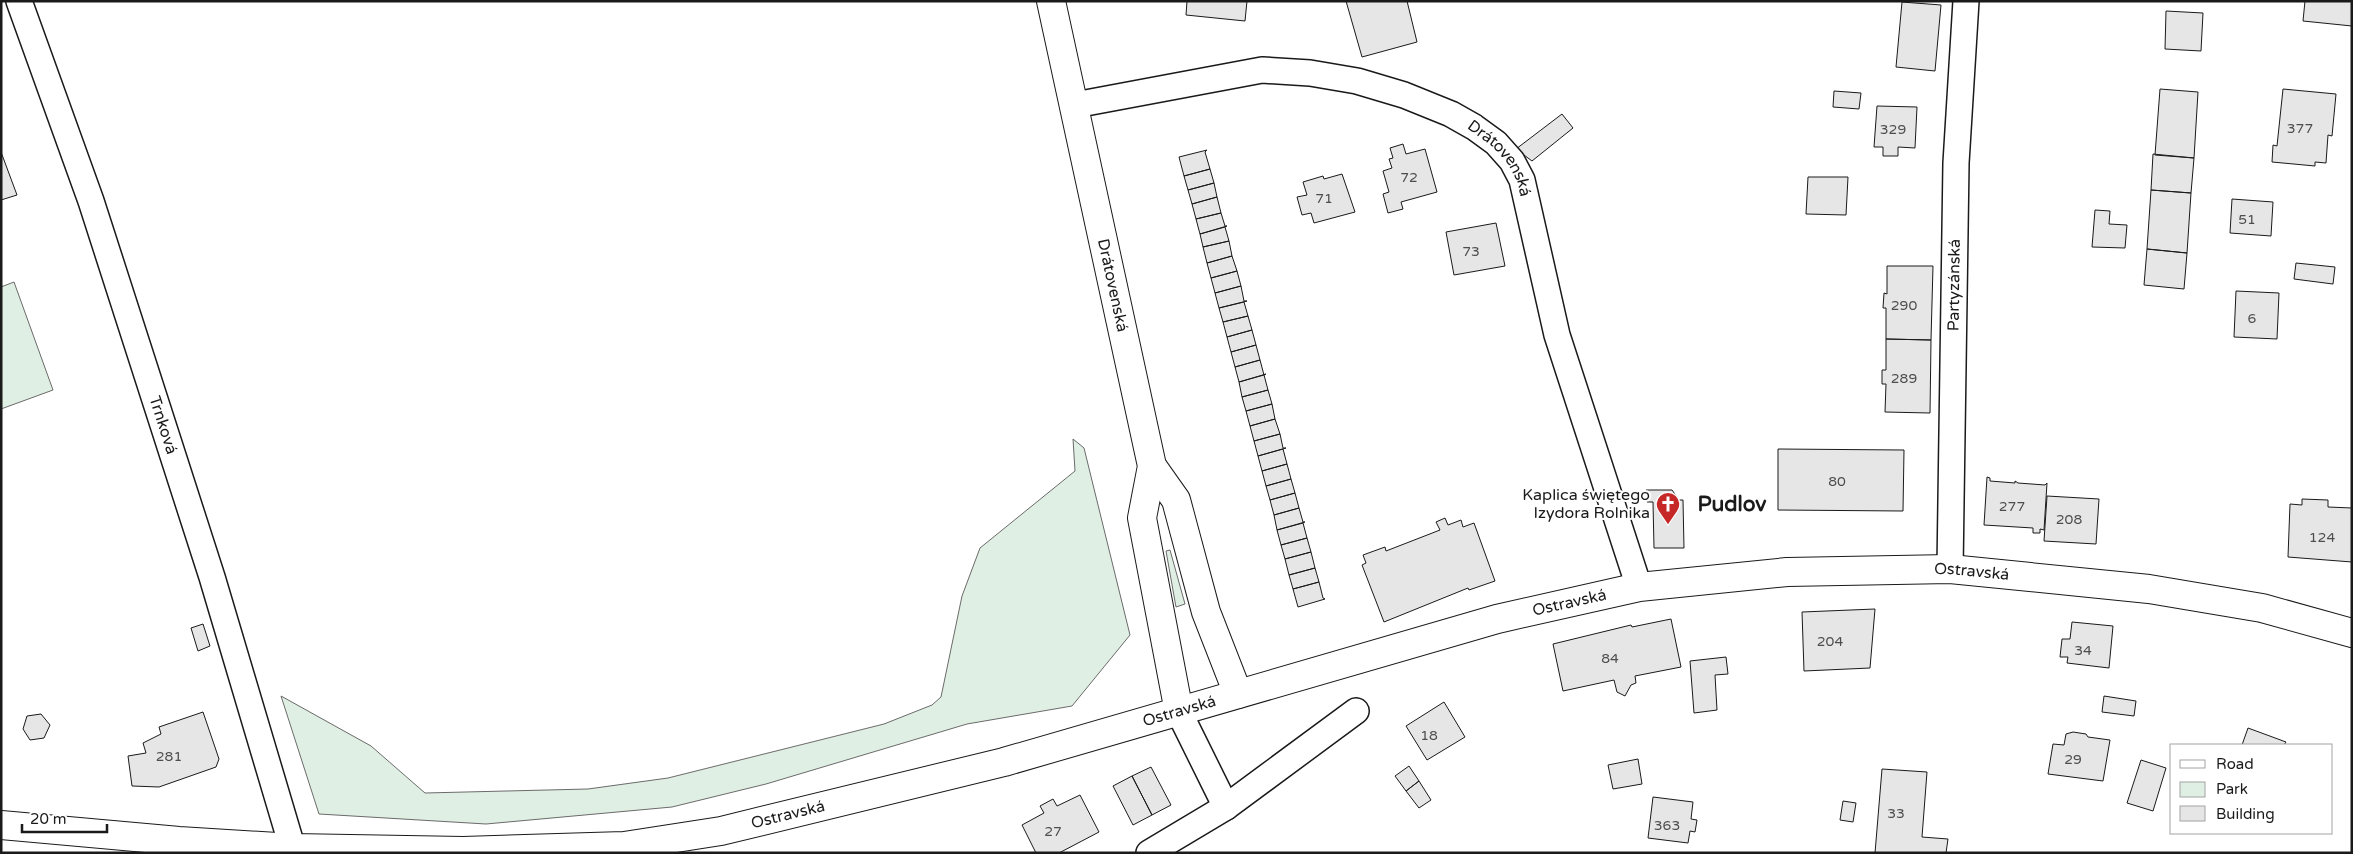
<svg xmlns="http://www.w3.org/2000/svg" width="2353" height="854" font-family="'Varela Round',sans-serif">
  <rect width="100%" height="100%" fill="#fff"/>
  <path fill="#e0efe3" stroke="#6a6a6a" d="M14,282L53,390L1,409V287Z
    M1073,439L1084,448L1130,635L1072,706L967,724L766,784L672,807L486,824L319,814L281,696L371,746L425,793L588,789L668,778L884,724L932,705L941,697L962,596L980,548L1075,471Z
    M1170,550L1185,604L1176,607L1166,551Z"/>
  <path fill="#e6e6e6" stroke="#1a1a1a" d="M1187,1H1247L1245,21L1186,15Z
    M1346,1H1407L1417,42L1362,57Z
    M2305,1H2352V26L2303,21Z
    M1902,2L1941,5L1935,71L1896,67Z
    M2166,11L2203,13L2201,51L2165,49Z
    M2160,89L2198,92L2194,158L2155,155Z
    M2283,89L2336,94L2332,136L2328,135L2326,163L2315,162V166L2272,162L2273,145L2277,146Z
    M1834,91L1861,93L1859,109L1833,107Z
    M1877,106L1917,107L1915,148L1898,147V156H1883V147H1874Z
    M1562,114L1573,128L1532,161L1516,149Z
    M1403,144L1406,154L1425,149L1437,192L1401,202L1403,209L1388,213L1383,194L1389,192L1383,171L1392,168L1389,159L1393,158L1390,148Z
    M1207,150L1205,152L1210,169L1184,176L1179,157Z
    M1,152L17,195L1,200Z
    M2153,154L2194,158L2191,193L2151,190Z
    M1210,169L1214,183L1188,190L1184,176Z
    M1342,174L1355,212L1314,223L1311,213L1302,215L1297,197L1307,195L1303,182L1323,176L1324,179Z
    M1808,177H1848L1846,215L1806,214Z
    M1214,183L1217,197L1192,204L1188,190Z
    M2151,190L2191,193L2187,253L2147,249Z
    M1217,197L1221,213L1196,219L1192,204Z
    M2232,199L2273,202L2271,236L2230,233Z
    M2095,210L2110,211L2109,224L2127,225L2125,248L2092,247Z
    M1221,213L1225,226H1227L1200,234L1196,219Z
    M1496,223L1505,266L1454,275L1446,232Z
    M1225,227L1229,241L1203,247L1200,234Z
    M1229,241L1232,256L1207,263L1203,247Z
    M2147,249L2187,253L2184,289L2144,285Z
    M1232,256L1237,271L1211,278L1207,263Z
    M2296,263L2335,267L2333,284L2294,279Z
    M1887,266H1933L1931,340L1886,339V308H1883L1884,293L1887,294Z
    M1237,271L1241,286L1215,293L1211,278Z
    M1241,286L1244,301H1247L1219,308L1215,293Z
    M2236,291L2279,293L2277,339L2234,337Z
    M1244,302L1248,316L1223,322L1219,308Z
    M1248,316L1252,330L1227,337L1223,322Z
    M1252,330L1256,345L1231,352L1227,337Z
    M1886,339L1931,340L1930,413L1885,412L1886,384H1882V370H1886Z
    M1256,345L1260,360L1235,367L1231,352Z
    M1260,360L1264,375L1266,374L1239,382L1235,367Z
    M1264,375L1268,390L1242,397L1239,382Z
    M1268,390L1272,404L1246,411L1242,397Z
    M1272,404L1275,419L1250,426L1246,411Z
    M1275,419L1280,434L1254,441L1250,426Z
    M1280,434L1283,448H1286L1258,456L1254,441Z
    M1283,449L1287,464L1262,471L1258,456Z
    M1778,449L1904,450L1903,511L1778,510Z
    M1287,464L1291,479L1266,486L1262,471Z
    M1987,477L1990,478V481L2015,483V481L2018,483L2045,485L2047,483L2044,530L2040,529V533H2033V528L1984,525Z
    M1291,479L1295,493L1270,500L1266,486Z
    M1646,490H1672L1677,497V500H1683L1684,548H1654L1653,502H1647Z
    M1295,493L1299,508L1274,515L1270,500Z
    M2047,496L2099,499L2096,544L2044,541Z
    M2302,499L2328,500V507L2352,508V562L2288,557L2290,504L2302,505Z
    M1299,508L1303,522H1305L1277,530L1274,515Z
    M1445,518L1448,525L1461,520L1463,527L1474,523L1495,581L1469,590L1468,588L1384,622L1362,565L1366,563L1363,555L1385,547L1386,551L1440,530L1436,522Z
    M1303,523L1307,538L1281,545L1277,530Z
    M1307,538L1311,552L1285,559L1281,545Z
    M1311,552L1315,568L1289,575L1285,559Z
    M1315,568L1319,582L1293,589L1289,575Z
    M1319,582L1323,598L1325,599L1298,607L1293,589Z
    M1875,609L1870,668L1804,671L1802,612Z
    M1671,619L1681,667L1635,676L1636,683L1631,685L1625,696L1617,692L1614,680L1563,691L1553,644L1631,625L1632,627Z
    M2072,622L2113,626L2109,668L2067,663L2068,657H2060L2062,639H2070Z
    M203,624L210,646L198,651L191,628Z
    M1726,657L1728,674L1715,675L1717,710L1694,713L1690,661Z
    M2104,696L2136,701L2134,716L2102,712Z
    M1444,702L1465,737L1427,760L1406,726Z
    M203,712L219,759L216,767L159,787L132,786L128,756L146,753L143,743L161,734L159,727Z
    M41,714L50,725L44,738L30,740L23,729L27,716Z
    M2248,728L2286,742L2284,745H2242Z
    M2073,732L2086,734L2088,737L2110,740L2103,781L2048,774L2053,744L2064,745L2066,734Z
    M1638,759L1642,784L1613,789L1608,765Z
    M2141,760L2166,768L2153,811L2127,803Z
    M1409,766L1419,781L1406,791L1395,776Z
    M1151,767L1171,805L1152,815L1132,776Z
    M1882,769L1927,772L1922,837L1948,839L1946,853H1875Z
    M1132,776L1152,815L1133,825L1113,786Z
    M1419,781L1431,800L1419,808L1406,791Z
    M1080,795L1099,832L1059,853H1036L1022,825L1044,813L1040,806L1053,799L1057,806Z
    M1653,797L1693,802L1691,819L1697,820L1695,832L1690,831L1688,843L1648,838Z
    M1843,801L1856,803L1853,822L1840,820Z"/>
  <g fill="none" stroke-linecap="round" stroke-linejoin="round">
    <g stroke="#1a1a1a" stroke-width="28">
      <g id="street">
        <path id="s1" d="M19,1L91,201L212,577L294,853"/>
        <path id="s2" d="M1075,105L1262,70L1310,73L1357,81L1404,95L1451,114L1474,127L1496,143L1512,161L1522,180L1557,335L1639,587"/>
        <path id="s3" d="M1950,569L1956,163L1966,1"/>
        <path d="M1179,712L1226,807"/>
        <path d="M1149,853L1226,807L1356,711"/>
      </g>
    </g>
    <g stroke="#1a1a1a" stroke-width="30">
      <g id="secondary">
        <path id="s4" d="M1051,1L1152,466L1142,518L1179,712"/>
        <path d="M1152,466L1176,500L1206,612L1238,694"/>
        <path id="s5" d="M1,825L179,841L293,848L463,851L624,846L721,831L1004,762L1497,619L1639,587L1787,572L1950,569L2149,589L2262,608L2352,633"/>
      </g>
    </g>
    <use href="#street" stroke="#fff" stroke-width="25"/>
    <use href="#secondary" stroke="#fff" stroke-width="28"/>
  </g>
  <defs>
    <g id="church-pin" transform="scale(1.25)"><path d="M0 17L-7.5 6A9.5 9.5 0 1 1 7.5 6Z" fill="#c62828" stroke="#fff"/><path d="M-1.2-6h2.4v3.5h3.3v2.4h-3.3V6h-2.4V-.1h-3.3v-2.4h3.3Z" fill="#fff"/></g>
  </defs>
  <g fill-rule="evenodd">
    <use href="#church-pin" x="1668" y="504"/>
  </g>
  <g text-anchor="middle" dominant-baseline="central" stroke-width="4" stroke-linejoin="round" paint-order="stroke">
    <g font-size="14" fill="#4d4d4d">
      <text x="2300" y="128">377</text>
      <text x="1893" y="129">329</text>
      <text x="1409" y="177">72</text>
      <text x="1324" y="198">71</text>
      <text x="2247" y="219">51</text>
      <text x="1471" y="251">73</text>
      <text x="1904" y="305">290</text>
      <text x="2252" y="318">6</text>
      <text x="1904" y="378">289</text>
      <text x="1837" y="481">80</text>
      <text x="2012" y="506">277</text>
      <text x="2069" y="519">208</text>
      <text x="2322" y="537">124</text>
      <text x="1830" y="641">204</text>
      <text x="2083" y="650">34</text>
      <text x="1610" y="658">84</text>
      <text x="1429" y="735">18</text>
      <text x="169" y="756">281</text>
      <text x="2073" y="759">29</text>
      <text x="1896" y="813">33</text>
      <text x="1667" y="825">363</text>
      <text x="1053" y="831">27</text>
    </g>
    <g font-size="16" fill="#1a1a1a" stroke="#fff">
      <text stroke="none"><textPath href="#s2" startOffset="454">Drátovenská</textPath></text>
      <text stroke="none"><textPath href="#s3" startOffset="284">Partyzánská</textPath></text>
      <text stroke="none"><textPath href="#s4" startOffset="291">Drátovenská</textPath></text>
      <text stroke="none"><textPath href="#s1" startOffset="448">Trnková</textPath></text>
      <text stroke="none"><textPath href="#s5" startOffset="2006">Ostravská</textPath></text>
      <text stroke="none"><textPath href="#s5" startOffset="1601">Ostravská</textPath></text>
      <text stroke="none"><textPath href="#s5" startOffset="1196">Ostravská</textPath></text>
      <text stroke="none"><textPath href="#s5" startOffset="791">Ostravská</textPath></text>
    </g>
    <g font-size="16" fill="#1a1a1a" stroke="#fff" text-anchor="end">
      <text x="1650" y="495">Kaplica świętego<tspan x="1650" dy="18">Izydora Rolnika</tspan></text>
    </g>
    <g font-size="21" font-weight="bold" fill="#1a1a1a" stroke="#fff">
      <text x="1732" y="504">Pudlov</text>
    </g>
  </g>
  <rect width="2353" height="854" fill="none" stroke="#1a1a1a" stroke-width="5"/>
  <rect x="2170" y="744" width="162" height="90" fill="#ffffff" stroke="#a3a3a3"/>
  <rect x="2180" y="760" width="25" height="8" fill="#ffffff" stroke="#a3a3a3"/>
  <text x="2216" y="769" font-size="15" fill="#1a1a1a">Road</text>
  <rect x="2180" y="782" width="25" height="15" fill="#e0efe3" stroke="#a3a3a3"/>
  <text x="2216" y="794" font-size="15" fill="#1a1a1a">Park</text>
  <rect x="2180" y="806" width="25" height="15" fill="#e6e6e6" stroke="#a3a3a3"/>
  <text x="2216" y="819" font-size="15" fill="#1a1a1a">Building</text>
  <path d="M22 824v8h85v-8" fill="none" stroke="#1a1a1a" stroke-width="2.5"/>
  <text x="30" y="824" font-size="15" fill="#1a1a1a" stroke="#ffffff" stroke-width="4" paint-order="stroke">20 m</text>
</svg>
